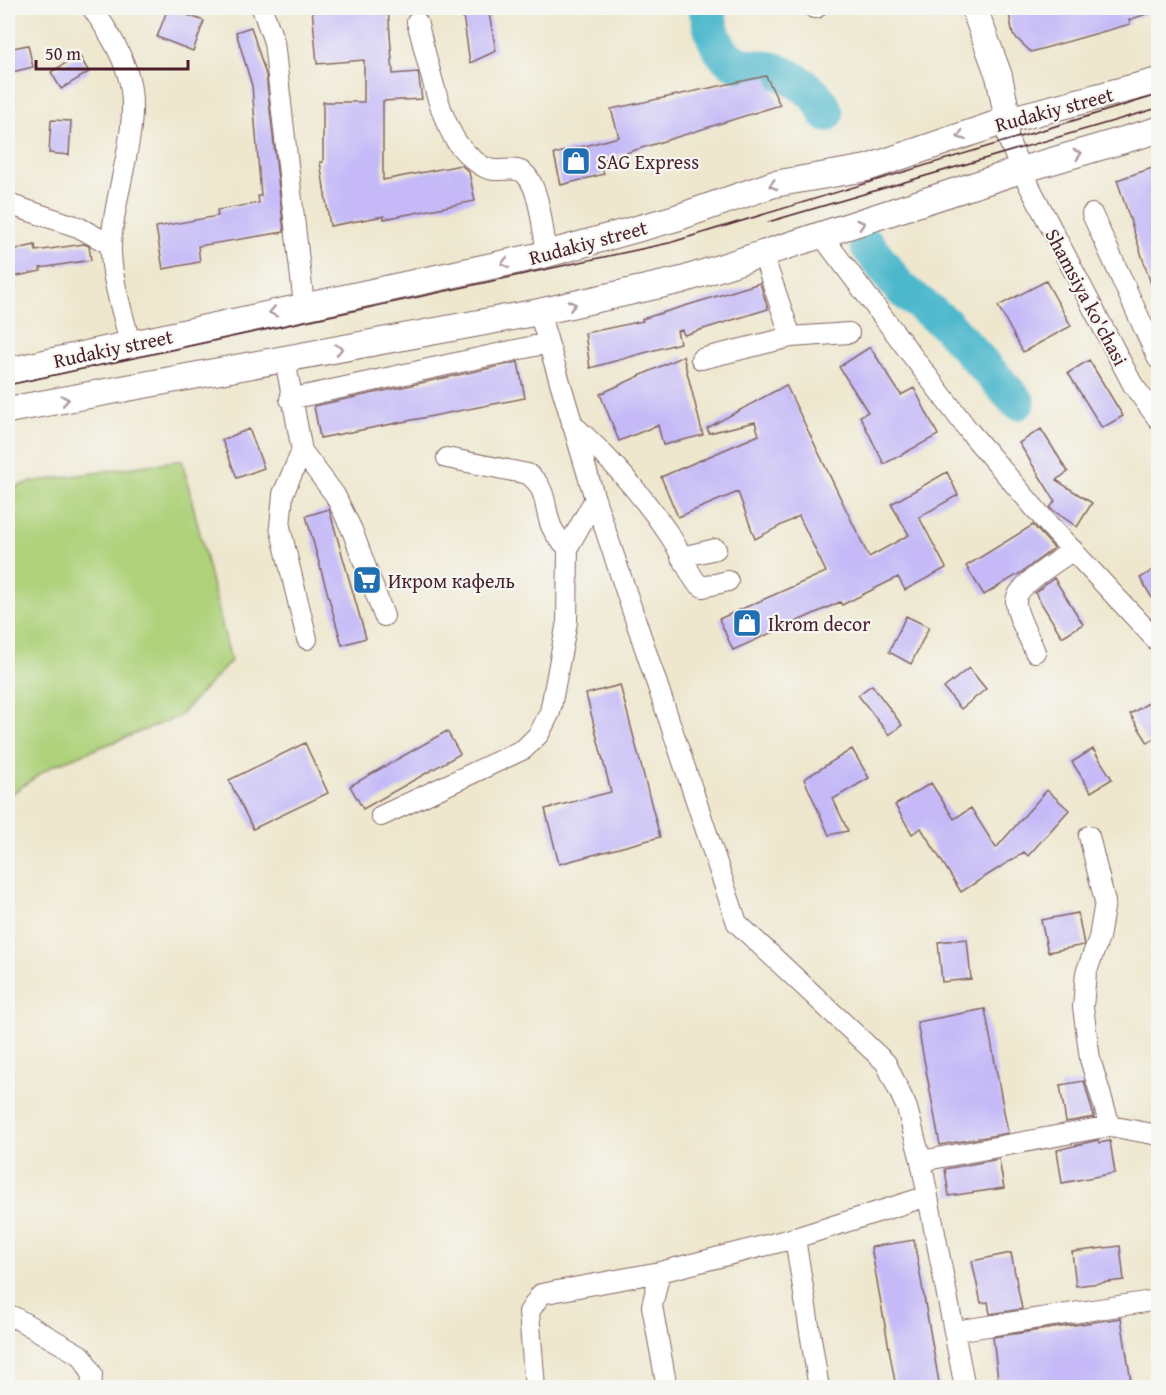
<svg xmlns="http://www.w3.org/2000/svg" width="1166" height="1395" font-family="'Gentium Book Plus',serif">
  <rect width="100%" height="100%" fill="#f6f6f2"/>
  <filter id="ink" filterUnits="userSpaceOnUse"><feTurbulence type="fractalNoise" baseFrequency=".0167" numOctaves="2"/><feDisplacementMap in="SourceGraphic" scale="12" xChannelSelector="R" yChannelSelector="G"/><feConvolveMatrix kernelMatrix="1 2 1 2 8 2 1 2 1" color-interpolation-filters="sRGB"/></filter>
  <filter id="wash" filterUnits="userSpaceOnUse"><feTurbulence type="fractalNoise" baseFrequency=".008" numOctaves="4" result="noise"/><feDisplacementMap in="SourceGraphic" scale="24" xChannelSelector="R" yChannelSelector="G"/><feGaussianBlur stdDeviation="1.35" result="paint"/><feColorMatrix in="noise" values="0 0 0 0 0 0 0 0 0 0 0 0 0 0 0 0 0 1.4 0 .05"/><feComposite in="paint" operator="in"/></filter>
  <g filter="url(#wash)">
    <rect width="100%" height="100%" fill="#eee7ce"/>
    <path fill="#aed17a" stroke="#7c7852" stroke-width="1.5" d="M182,460L231,661L178,717L52,766L8,796V489L31,482Z"/>
    <g fill="none" stroke-linecap="round" stroke-linejoin="round">
      <path stroke="#4eb8cc" stroke-width="36" d="M706,8C711,26 713,45 728,58C739,67 755,67 769,69C789,73 820,93 826,114
        M868,246L899,287L947,325L1017,402"/>
    </g>
    <g id="blocks">
      <path fill="#c5baf7" d="M168,8L204,21L193,51L157,37Z
        M312,8H388L393,74L418,72L422,99L383,101V180L461,165L469,172L475,201L384,219V216L330,226L320,162H323V102H364V60L317,64Z
        M462,8H488L496,51L470,63Z
        M1008,8H1158V10L1129,20L1130,24L1031,52L1013,35Z
        M251,27L266,75L284,232L198,246L200,262L163,269L156,227L218,216L217,210L259,203L258,196H261L252,86L236,32Z
        M28,45L33,67L8,73V49Z
        M79,55L89,72L61,89L51,72Z
        M766,76L780,105L600,161L604,174L561,185L554,154L619,137L611,109Z
        M51,120L71,121L69,155L49,153Z
        M1158,166V296H1155L1117,180Z
        M84,244L89,246L91,260L40,268L41,271L8,278V251L35,245L36,251Z
        M1046,281L1071,326L1023,352L998,306Z
        M760,283L768,309L684,335L682,330L677,331L680,343L590,368L585,333L643,321L642,319Z
        M870,347L901,395L914,388L938,435L884,464L860,416L868,412L839,367Z
        M683,356L703,435L663,445L658,425L619,441L600,394Z
        M1089,360L1123,416L1102,428L1068,373Z
        M518,362L525,398L320,438L314,406Z
        M786,385L869,557L909,535L891,504L947,472L958,495L919,517L946,568L905,590L898,577L842,605L840,602L733,650L719,619L826,572L799,516L755,539L738,492L678,517L661,477L759,435L755,422L709,433L707,428Z
        M249,429L264,468L237,478L222,440Z
        M1041,429L1068,472L1056,480L1092,503L1077,527L1050,508L1055,501L1019,443Z
        M329,509L366,638L342,645L306,516Z
        M1033,525L1054,548L1022,572L984,595L966,566Z
        M1158,567V608L1140,578Z
        M1054,578L1083,624L1062,637L1035,593Z
        M906,616L929,627L911,664L889,652Z
        M969,668L986,689L961,709L944,688Z
        M620,685L660,837L559,864L545,809L611,792L586,694Z
        M872,685L902,725L889,735L858,695Z
        M1158,697V736L1148,743L1130,714Z
        M447,731L460,754L363,809L350,786Z
        M305,743L328,793L253,829L229,780Z
        M852,749L869,778L833,799L848,831L829,835L804,779Z
        M1093,749L1112,779L1091,792L1072,762Z
        M931,783L954,819L971,808L996,848L1047,790L1069,810L1028,856L1024,852L961,892L921,828L912,834L895,805Z
        M1078,913L1084,945L1048,952L1041,920Z
        M967,939L971,979L942,982L938,942Z
        M985,1009L1008,1133L940,1145L917,1022Z
        M1084,1081L1094,1117L1066,1122L1060,1085Z
        M1098,1140L1099,1143L1110,1141L1115,1173L1062,1183L1057,1150Z
        M999,1159L1004,1188L949,1196L945,1169Z
        M914,1240L940,1388H896L871,1247Z
        M1120,1246L1124,1280L1076,1286L1072,1252Z
        M1011,1253L1022,1309L990,1314L988,1302L981,1303L972,1261Z
        M1121,1318L1132,1388H999L993,1337Z"/>
    </g>
  </g>
  <g filter="url(#ink)">
    <use href="#blocks" fill-opacity="0" stroke="#836564" stroke-width="1.5"/>
    <g fill="none" stroke-linecap="round" stroke-linejoin="round">
      <g stroke="#836564" stroke-width="22">
        <path id="minor" d="M92,8C106,28 119,48 127,72C144,123 113,192 111,245C110,277 123,312 130,344
          M262,8L274,42L304,305
          M814,8H816
          M417,22C427,56 438,116 458,144C466,154 481,169 494,170C505,171 517,166 525,174C540,188 543,233 547,254
          M1008,120V139L1021,170L1133,385L1158,419
          M8,204L78,227L111,245
          M1092,214L1158,359
          M822,236L969,431L1049,525L1158,642
          M539,312L595,499L737,923L886,1063L907,1108L921,1161L965,1388
          M791,337L849,333
          M285,359L302,451L335,495L352,530L384,616
          M701,359L791,337L763,255
          M290,399L548,343
          M572,424C609,457 640,492 668,533C679,548 685,566 696,582L703,587L728,581
          M302,451L283,494L280,527L307,639
          M447,458L528,474C556,494 536,523 568,547
          M681,557L716,549
          M1035,652C1030,638 1017,618 1016,603C1014,586 1060,560 1073,550
          M381,816L524,749L539,734L550,712L567,622L568,547L595,499
          M1089,836L1105,902L1099,938L1086,973L1083,1007L1090,1059L1110,1126
          M921,1161L1110,1126L1158,1135
          M795,1238L819,1388
          M660,1272L652,1306L667,1388
          M8,1319L14,1317L82,1356L92,1374L91,1388
          M955,1331L1158,1300
          M535,1388L529,1312L541,1294L660,1272L795,1238L928,1196"/>
      </g>
      <g stroke="#836564" stroke-width="28">
        <path id="major" d="M974,8L999,76L1008,120
          M8,371L547,254L676,218L774,184L867,168L1008,120L1158,81
          M8,410L539,312L682,280L1021,170L1158,130"/>
      </g>
      <use href="#minor" stroke="#fff" stroke-width="20"/>
      <use href="#major" stroke="#fff" stroke-width="26"/>
      <path stroke="#4a1f2b" stroke-width="1.5" d="M768,222L1158,108
        M8,385L669,243L1158,95"/>
    </g>
    <defs><path id="oneway-chevron" d="M-2-3.5L2.5 0L-2 3.5" fill="none" stroke-width="1.6" stroke-linecap="round" stroke-linejoin="round" transform="scale(1.5)"/></defs>
    <g stroke="#ae9aa0">
      <use href="#oneway-chevron" transform="translate(961 136) rotate(161)"/>
      <use href="#oneway-chevron" transform="translate(1078 154) rotate(-17)"/>
      <use href="#oneway-chevron" transform="translate(773 185) rotate(165)"/>
      <use href="#oneway-chevron" transform="translate(861 224) rotate(-18)"/>
      <use href="#oneway-chevron" transform="translate(505 263) rotate(168)"/>
      <use href="#oneway-chevron" transform="translate(572 305) rotate(-13)"/>
      <use href="#oneway-chevron" transform="translate(273 312) rotate(168)"/>
      <use href="#oneway-chevron" transform="translate(339 349) rotate(-11)"/>
      <use href="#oneway-chevron" transform="translate(65 400) rotate(-10)"/>
    </g>
  </g>
  <defs>
    <g id="shop-square" transform="scale(1.5)"><rect x="-9" y="-9" width="18" height="18" rx="4" fill="#1f6fb2" stroke="#f6f6f2"/><path d="M-5-2.5h2.3a2.7 3.5 0 0 1 5.4 0H5L5.5 6h-11ZM-1.5-2.5h3a1.5 2.3 0 0 0-3 0Z" fill="#fff"/></g>
    <g id="supermarket-square" transform="scale(1.5)"><rect x="-9" y="-9" width="18" height="18" rx="4" fill="#1f6fb2" stroke="#f6f6f2"/><path d="M-6-5.5h2.5l.6 2H6L4.5 2H-2.5L-4.4-4H-6ZM-1.5 3.2a1.3 1.3 0 1 0 .1 0ZM3 3.2a1.3 1.3 0 1 0 .1 0Z" fill="#fff"/></g>
  </defs>
  <g fill-rule="evenodd">
    <use href="#shop-square" x="576" y="161"/>
    <use href="#supermarket-square" x="367" y="580"/>
    <use href="#shop-square" x="747" y="623"/>
  </g>
  <g text-anchor="middle" dominant-baseline="central" stroke-width="4.5" stroke-linejoin="round" paint-order="stroke">
    <g font-size="20" fill="#4a1f2b" stroke="#f6f6f2">
      <text transform="translate(1054 109) rotate(-15)">Rudakiy street</text>
      <text transform="translate(588 242) rotate(-15)">Rudakiy street</text>
      <text transform="translate(1087 297) rotate(62)">Shamsiya ko'chasi</text>
      <text transform="translate(113 348) rotate(-12)">Rudakiy street</text>
    </g>
    <g font-size="20" fill="#4a1f2b" stroke="#f6f6f2" text-anchor="start">
      <text x="597" y="161">SAG Express</text>
      <text x="388" y="580">Икром кафель</text>
      <text x="768" y="623">Ikrom decor</text>
    </g>
  </g>
  <rect width="1166" height="1395" fill="none" stroke="#f6f6f2" stroke-width="30"/>
  <path d="M36 60v9h152v-9" fill="none" stroke="#4a1f2b" stroke-width="3"/>
  <text x="45" y="60" font-size="18" fill="#4a1f2b" stroke="#f6f6f2" stroke-width="4.5" paint-order="stroke">50 m</text>
</svg>
